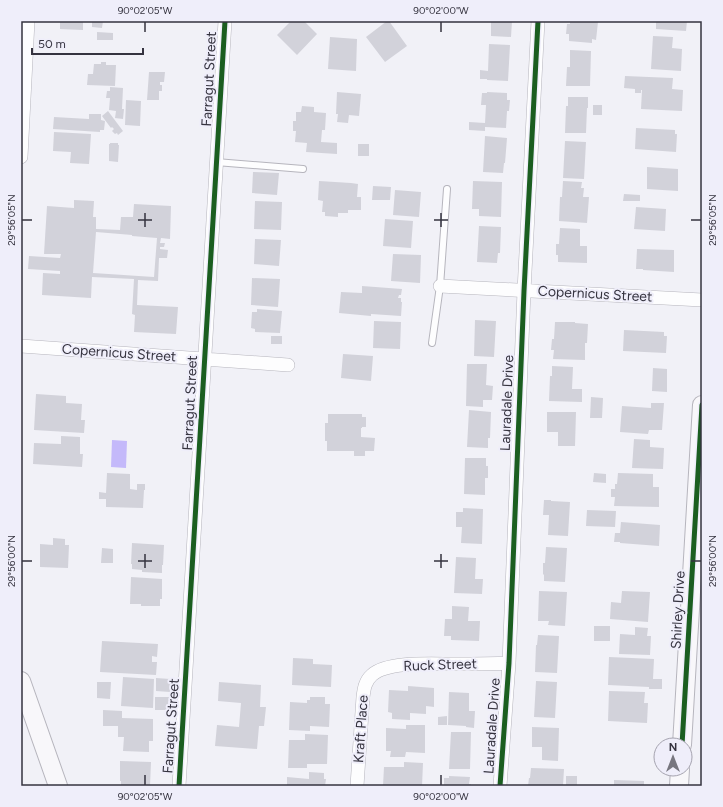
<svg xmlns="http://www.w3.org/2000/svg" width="723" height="807" font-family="Figtree,sans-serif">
  <rect width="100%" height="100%" fill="#f1f1f7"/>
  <path fill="#c4b9fa" d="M112,440L127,441L126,468L111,467Z"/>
  <path fill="#d2d2da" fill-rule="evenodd" d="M60,21H83V30L60,29Z
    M92,21H103L102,28L92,27Z
    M291,21H304L317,34L297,55L277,35Z
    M387,21H389L407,46L385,62L366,37Z
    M491,21H512L511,37L491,36Z
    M570,21H592L598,22L596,40L592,39V43L569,41V34H566L567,24H570Z
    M656,21H687L686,31L656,29Z
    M97,32L113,33V40H97Z
    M653,36L673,37L672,48L682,49L681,71L651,69Z
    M330,37L357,39L356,71L328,69Z
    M489,44L510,45L508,81L487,80V79H480V70L488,71Z
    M570,50L591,51L590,86H566L567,67H570Z
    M101,62H106V65H116L115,86L87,85L88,74H93L94,64H101Z
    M149,72H165L164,82H160V85H162V91H159V100H147Z
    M625,76L673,78L672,89L683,90L682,111L641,109L642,90H641V93H635V89L624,88Z
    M110,87L123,88L122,109H124L123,119L115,118L116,111L109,110L110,98H106L107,91H110Z
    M337,92L361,94L359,116L349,115L348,123L337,122L338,114H336Z
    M487,92L507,93V100H510L509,111H507L506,128L485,127V131L469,130V122L485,123L486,105H481L482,93H487Z
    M568,97H588V108H587L586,133H565L566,106H568Z
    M126,100L141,101L140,126L125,125Z
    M593,105H602V115H593Z
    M302,106L314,107V112L326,113L325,130H322L321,142L337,143V154L306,152L307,143L295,142L296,131H293V121H296V112H301Z
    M108,111L123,131L118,135L117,133L115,134L112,131L114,129L112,127L111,128L102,116Z
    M89,114H101V120L105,121L104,130H100V132L53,129L54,117L89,119Z
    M636,128L675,130V134H677L676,152L635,149Z
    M54,132L91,134L89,164L70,163L71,152L53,151Z
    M485,136L507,138L505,163H504L503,173L483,172Z
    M565,141L586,142L584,179L563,178Z
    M110,143H118V145H119L118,162L109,161V144H110Z
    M358,144H369V156H358Z
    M647,167L678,169V191L647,189Z
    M253,172L279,173L277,195L252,193Z
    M319,181L351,183L358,184L357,197H361V210H348V213H338V217L325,216V212H322L323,201L318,200Z
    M473,181L502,182L501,217L479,216V209H472Z
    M563,181L582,182L581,188H584L583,197H589L587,223L559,221L560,197H562Z
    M373,186L391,187L390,200H372Z
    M395,190L421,192L419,217L393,215Z
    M624,194L640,195V201H623Z
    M74,200L94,201L93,217H96V229L120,230L121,217H133L134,204L171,206L170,239L161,238L160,243H165L164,247H160V249L168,250L167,258H159L158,281L138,280L137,305L178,307L176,334L134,332L135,315L132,314L134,279L92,277L91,298L42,295L43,273L60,274V271L28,269L29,256L60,258L61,254H44L47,206L74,208ZM96,232L132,235V236L157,238L154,277L93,273Z
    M255,201L282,202L281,230L254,229Z
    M636,207L666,209L665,231L634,229Z
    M385,219L413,221L411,248L383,246Z
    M479,226L501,227L500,253H498L497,263L477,262Z
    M560,228L580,229V246H587V263L558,262V255H556V244H559Z
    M255,239L281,240L279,266L254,264Z
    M637,249L674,250V272L643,270V269H636Z
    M393,254L421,255L420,283L391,281Z
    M252,278L280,279L278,307L251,305Z
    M362,286L402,289L401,295H399L398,298H401V302H402L401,316L371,314V316L339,313L341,292L362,293Z
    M257,309L282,311L280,333L255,332V329L251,328L252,312H257Z
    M475,320L496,321L494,357L474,356Z
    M374,321L401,322L400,349L373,348Z
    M555,322H575V323L588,324L587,343H585V360L553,359L554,350H551L552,339H554Z
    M624,330L664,332V336H667L666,353L623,351Z
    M271,336H282V344H271Z
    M343,354L373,356L371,381L341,378Z
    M467,364H487L486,385L493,386L492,400H483V407L466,406Z
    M552,366L573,367L572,389H582V402L549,401L550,376H552Z
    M653,368L667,369V392L652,391Z
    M36,394L66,396V403L82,404L81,420H85L84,433L34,430Z
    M591,397L603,398L602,418H590Z
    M651,403H664L662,430H649L648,434L620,432L622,406L651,408Z
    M469,410L491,412L490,438H488V448L467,447Z
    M547,412H576L575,446H558V432H547Z
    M328,414H362V417H366V427H362V428H361V437L375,438L374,451H365V456H354V451H327V441H325V423H328Z
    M61,436L80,437V454H83L82,467L33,464L34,443L61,444Z
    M634,439L650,440V447L664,448L663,469L632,468Z
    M465,458H486V466H488V478H485V495L464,494Z
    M107,473L130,474V489L137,490V484H145V490H144L143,508L106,507V499H99V492L106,493Z
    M594,473L606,474V483L593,482Z
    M618,473L653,474V487H659V507L614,506L615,497H611V489H615V484H617Z
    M544,500H551V501L570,502L568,536L548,535L549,515H543Z
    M463,508L483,509L482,544L461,543L462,527H456V512H463Z
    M587,510L616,511L615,527L586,526Z
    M621,522L660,525L659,546L620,543V542H614L615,533H620Z
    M53,538L65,539V545H69L68,568L40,567V544L53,545Z
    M132,543L164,545L163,565H162V573L142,572V570L132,569V564H131Z
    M546,547L567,548L565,582L544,581V575L543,574V563H545Z
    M102,548L113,549V563H101Z
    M456,557L476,558L475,579H483L482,594L454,593Z
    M131,577L162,579V599H160V606H141V604H130Z
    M539,591L567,592L565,626L548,625L549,621H538Z
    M622,591L650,592L648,622L610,619L611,602L621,603Z
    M452,606L469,607L468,621H480L479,641L451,640V636H444L445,619H452Z
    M594,626H610V641H594Z
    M635,627L648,628L647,636H651L650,655L619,654L620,634L635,635Z
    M538,635L559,636L557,673L535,672L536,645H537Z
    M102,641L158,644L157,657L152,656V662H157L156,675L100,672Z
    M609,657L654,659L653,679H662V689H649V687L608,685Z
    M293,658L313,659V664L332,665L331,687L292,685Z
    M123,677L154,679L153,708L121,706Z
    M156,678L170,679V692L156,691Z
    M536,681L557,682L555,718L534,717Z
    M97,682H111L110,699L97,698Z
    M219,682L261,685L260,707H266L264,726H259L257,749L215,746L217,725L239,727L241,703L218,701Z
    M408,686L434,688V707L426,706V714L410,713V720L392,719V713L388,712L389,690L408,691Z
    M609,691L645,692L644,703H648L647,723L608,721Z
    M449,692L469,693V711H475L474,728L466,727V726L448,725Z
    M155,697H169V710H155Z
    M310,697H325V704H330L329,727L310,726V731L289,730L290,702L307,703V700H310Z
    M103,710L122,711V718L153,719V741H149V752L123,751L124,737H118V726H103Z
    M447,716V725H438V717Z
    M406,725H425V753L406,752L405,757H390L391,751H386V728L406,729Z
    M532,727L559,728L558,761L542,760V747H532Z
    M451,732H471L470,769H449Z
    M305,734L328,735L327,764H307V768H288L289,740H305Z
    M120,761L151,762L150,786H121V781H120Z
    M404,762L423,763L422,786H383L384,767H404Z
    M531,768L564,769L563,786H528L529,778H530Z
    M309,772L324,773V779H326L325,786H287V777L309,779Z
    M449,776L470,777L469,784H471V786H444V778H449Z
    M566,776H577V786H566Z
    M614,780L644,781V786H614Z"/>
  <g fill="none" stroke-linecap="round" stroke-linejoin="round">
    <g stroke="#b6b5bd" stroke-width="8">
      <path id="lane" d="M216,162L303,169
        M432,343L440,286L447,189"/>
    </g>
    <g stroke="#b6b5bd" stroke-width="14">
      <path id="street" d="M21,157L28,21
        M440,286L702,300
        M21,346L288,365
        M179,786L225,21
        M357,786L363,697C364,689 365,681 372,675C387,661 433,664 453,664C472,664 491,664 509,663
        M500,786L509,663L524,291L538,21"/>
    </g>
    <g stroke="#b6b5bd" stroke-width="20">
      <path id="secondary" d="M21,681L58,786
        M682,745L702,405
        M679,786L680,769"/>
    </g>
    <use href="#lane" stroke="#fdfdfe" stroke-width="6"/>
    <use href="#street" stroke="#fdfdfe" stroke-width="13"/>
    <use href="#secondary" stroke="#f8f7fa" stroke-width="18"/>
    <g stroke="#efeefa" stroke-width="8">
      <path id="cycleway" d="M682,745L702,405
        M179,786L225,21
        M500,786L509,663L524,291L538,21"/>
    </g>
    <use href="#cycleway" stroke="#1b5e20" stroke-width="5"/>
  </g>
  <path fill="none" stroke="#35333f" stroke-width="1.5" d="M145,22V32M441,22V32M145,213V227M441,213V227M22,220H32M138,220H152M434,220H448M691,220H701M145,554V568M441,554V568M22,561H32M138,561H152M434,561H448M691,561H701M145,775V785M441,775V785"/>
  <g text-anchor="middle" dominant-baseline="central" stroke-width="4" stroke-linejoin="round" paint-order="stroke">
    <g font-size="14" fill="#35333f" stroke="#efeefa">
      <text transform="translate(209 79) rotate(-87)">Farragut Street</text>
      <text transform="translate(595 294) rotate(3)">Copernicus Street</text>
      <text transform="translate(119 353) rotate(4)">Copernicus Street</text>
      <text transform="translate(190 403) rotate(-87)">Farragut Street</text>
      <text transform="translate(507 403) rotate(-88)">Lauradale Drive</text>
      <text transform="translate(678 610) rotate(-87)">Shirley Drive</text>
      <text transform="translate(440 665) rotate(-2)">Ruck Street</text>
      <text transform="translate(171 726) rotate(-86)">Farragut Street</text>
      <text transform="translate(492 726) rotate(-86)">Lauradale Drive</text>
      <text transform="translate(361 729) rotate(-86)">Kraft Place</text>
    </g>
  </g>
  <rect width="723" height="807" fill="none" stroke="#efeefa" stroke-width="44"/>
  <g transform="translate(673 757)"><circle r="19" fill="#efeefa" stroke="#a5a3af"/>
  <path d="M0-3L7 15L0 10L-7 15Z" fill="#77767f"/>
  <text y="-6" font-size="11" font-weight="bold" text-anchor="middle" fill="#35333f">N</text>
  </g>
  <path d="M32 48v6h111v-6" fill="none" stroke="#35333f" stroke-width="2"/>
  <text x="38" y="48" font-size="12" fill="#35333f" stroke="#efeefa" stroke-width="3" paint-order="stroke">50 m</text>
  <rect x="22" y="22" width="679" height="763" fill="none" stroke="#35333f" stroke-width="1.5"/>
  <g font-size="10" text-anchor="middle" fill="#35333f">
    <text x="145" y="14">90°02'05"W</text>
    <text x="441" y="14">90°02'00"W</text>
    <text transform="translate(11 220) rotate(-90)" y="4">29°56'05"N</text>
    <text transform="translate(712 220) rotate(-90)" y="4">29°56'05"N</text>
    <text transform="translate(11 561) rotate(-90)" y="4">29°56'00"N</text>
    <text transform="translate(712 561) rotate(-90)" y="4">29°56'00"N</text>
    <text x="145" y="800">90°02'05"W</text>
    <text x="441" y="800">90°02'00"W</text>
  </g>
</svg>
